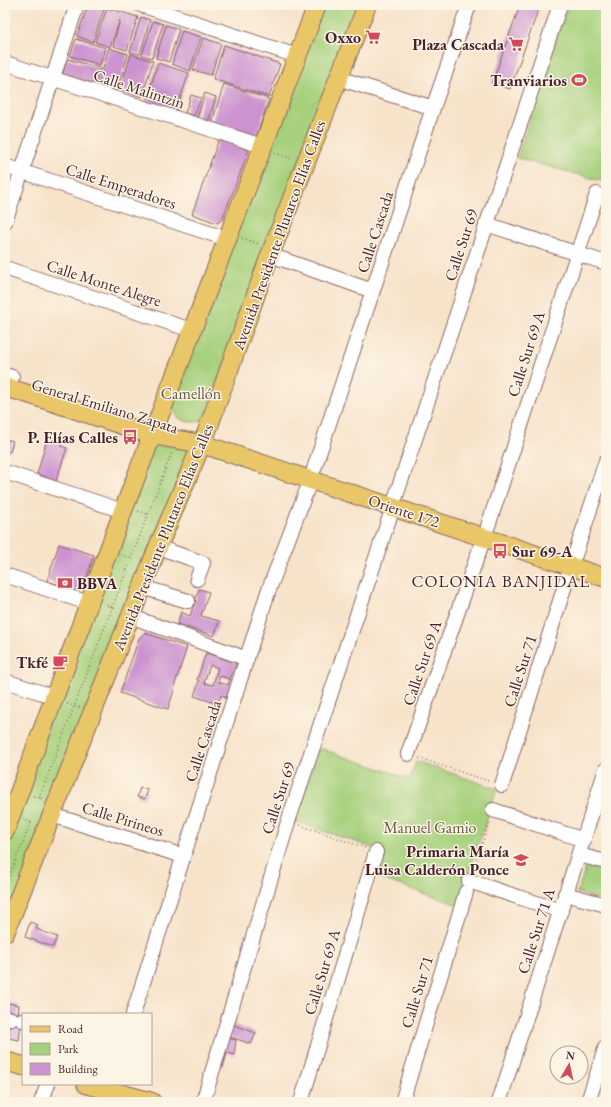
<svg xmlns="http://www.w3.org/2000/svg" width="611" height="1107" font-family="'EB Garamond',serif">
  <rect width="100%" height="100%" fill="#fcf5e5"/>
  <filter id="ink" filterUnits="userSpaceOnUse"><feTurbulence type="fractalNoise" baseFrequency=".025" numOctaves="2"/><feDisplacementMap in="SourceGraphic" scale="8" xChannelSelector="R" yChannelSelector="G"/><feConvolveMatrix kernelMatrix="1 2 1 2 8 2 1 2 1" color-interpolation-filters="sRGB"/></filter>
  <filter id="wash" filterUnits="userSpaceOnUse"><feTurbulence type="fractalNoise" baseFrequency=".012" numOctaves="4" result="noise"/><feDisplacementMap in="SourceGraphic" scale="16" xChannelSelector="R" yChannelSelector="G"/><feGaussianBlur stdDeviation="0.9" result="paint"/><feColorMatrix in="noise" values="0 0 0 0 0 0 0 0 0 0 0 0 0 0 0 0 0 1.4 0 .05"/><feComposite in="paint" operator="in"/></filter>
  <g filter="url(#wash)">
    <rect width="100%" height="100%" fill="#f7e3ca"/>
    <path fill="#a6d07b" stroke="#787853" d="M320,5H362L203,420C197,423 183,423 178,417C174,413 173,408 168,404Z
      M568,5H606V182L517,158Z
      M151,444L184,448L190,452L5,925V841Z
      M319,748L410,779L416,761L497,789L458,905L376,877L385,852L294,821Z
      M588,862L606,867V901L577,893Z"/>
    <g id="blocks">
      <path fill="#cc93d0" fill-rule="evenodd" d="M88,5L105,6L93,42L77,36Z
        M520,5H540L510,89L492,83Z
        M107,8L138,17L127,50L113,46L120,20L110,47L95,42Z
        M141,17L150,20L140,54L130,52Z
        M153,21L163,24L152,58L142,55Z
        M166,25L179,29L169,62L156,58Z
        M182,31L201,37L190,71L172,64Z
        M203,38L221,44L211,75L193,70Z
        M76,39L106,48L100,65L70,56Z
        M224,45L280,64L269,97L213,79Z
        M109,48L128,54L117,91L98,85Z
        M131,54L153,61L142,97L120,90Z
        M67,59L100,68L96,84L63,74Z
        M158,63L189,73L176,111L146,101Z
        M224,84L269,99L256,137L212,122Z
        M205,93L216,97L208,122L197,118Z
        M191,95L201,98L194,116L185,113Z
        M219,139L249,150L222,220L217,223L192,214Z
        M48,436L63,441L61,446L67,448L56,481L37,474Z
        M5,439L13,441L10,452L5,450Z
        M59,544L94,555L83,589L78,591L47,581Z
        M199,589L209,592L201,616L219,621L214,636L177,624L181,612L190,616Z
        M145,633L187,647L174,687H175L168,709L120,693L139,638Z
        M206,653L236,663L230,679L234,681L228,698L221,695L218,704L194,696L199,681L197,680ZM210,665L218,668L213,685L204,683ZM220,676L230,679L228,685L218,682Z
        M140,788L148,790L145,799L137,797Z
        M30,922L38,925L36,929L57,937L53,947L25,937Z
        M7,1003L19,1005L18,1016H22L19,1040L8,1038L11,1016L6,1015Z
        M232,1024L256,1033L251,1044L228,1036Z
        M227,1038L236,1040L234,1055L228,1053L223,1049Z
        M221,1051L227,1053L223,1067L218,1065Z
        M51,1098L63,1102H50Z"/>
    </g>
  </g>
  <g filter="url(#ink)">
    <use href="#blocks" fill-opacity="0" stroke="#876463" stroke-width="1"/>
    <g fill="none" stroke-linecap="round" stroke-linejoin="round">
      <g stroke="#876463" stroke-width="16">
        <path id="minor" d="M141,5L297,56
          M5,63L262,146
          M338,78L433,108
          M5,166L227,239
          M5,222L77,5
          M486,224L606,263
          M270,255L373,291
          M5,268L191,330
          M5,375L12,377
          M314,469L433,108L469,5
          M5,472L123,511
          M396,496L560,5
          M488,526L597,194
          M158,547L203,563L197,579
          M575,555L606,461
          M5,575L88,603
          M142,587L188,601
          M130,616L247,659
          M5,681L55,697
          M408,754L484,537
          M502,785L571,566
          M493,810L584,840
          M52,815L183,856
          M579,855L606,862
          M469,881L561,911
          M565,894L606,905
          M133,1014L268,592L311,479
          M5,1018L11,1019
          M22,1020H23
          M41,1102L48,1084
          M203,1102L288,822L393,507
          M301,1102L376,852
          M402,1102L466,892
          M499,1102L606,769
          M588,1102L606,1046"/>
      </g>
      <g stroke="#876463" stroke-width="20">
        <path id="major" d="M5,387L28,394L152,435L202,444L606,578
          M5,831L123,511L317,5
          M5,933L158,547L206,434L270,255L367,5
          M5,1061L23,1066
          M86,1084L152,1102"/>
      </g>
      <path stroke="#876463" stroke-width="1.5" stroke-dasharray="1 3" stroke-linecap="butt" d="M275,153L292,159
        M242,238L259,244
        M138,511L147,514
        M121,555L131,558
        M103,604L118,609
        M67,704L81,708
        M419,758L491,782
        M33,796L43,799
        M39,798L172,452
        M23,819L33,823
        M300,825L366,848
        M473,870L490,821
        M5,887L31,822"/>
      <use href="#minor" stroke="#fff" stroke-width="14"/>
      <use href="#major" stroke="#e9c769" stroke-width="18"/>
    </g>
  </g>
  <defs>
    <g id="supermarket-bare" transform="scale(1.2)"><path d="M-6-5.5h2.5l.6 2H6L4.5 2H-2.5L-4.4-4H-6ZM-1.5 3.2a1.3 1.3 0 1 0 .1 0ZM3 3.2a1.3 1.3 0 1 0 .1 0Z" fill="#d1495b" stroke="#fcf5e5" stroke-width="2.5" paint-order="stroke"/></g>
    <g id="stadium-bare" transform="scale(1.2)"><path d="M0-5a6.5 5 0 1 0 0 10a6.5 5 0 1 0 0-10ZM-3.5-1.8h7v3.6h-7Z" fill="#d1495b" stroke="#fcf5e5" stroke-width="2.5" paint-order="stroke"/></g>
    <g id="bus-bare" transform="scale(1.2)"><path d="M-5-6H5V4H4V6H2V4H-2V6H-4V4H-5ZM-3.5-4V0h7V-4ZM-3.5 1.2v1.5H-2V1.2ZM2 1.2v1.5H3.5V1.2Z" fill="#d1495b" stroke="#fcf5e5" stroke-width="2.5" paint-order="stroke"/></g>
    <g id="bank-bare" transform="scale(1.2)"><path d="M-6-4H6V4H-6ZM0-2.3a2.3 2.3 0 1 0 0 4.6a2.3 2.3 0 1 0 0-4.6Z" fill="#d1495b" stroke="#fcf5e5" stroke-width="2.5" paint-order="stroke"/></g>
    <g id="cafe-bare" transform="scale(1.2)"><path d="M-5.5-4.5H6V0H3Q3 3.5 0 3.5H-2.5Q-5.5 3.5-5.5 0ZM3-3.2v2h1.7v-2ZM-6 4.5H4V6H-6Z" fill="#d1495b" stroke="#fcf5e5" stroke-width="2.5" paint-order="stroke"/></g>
    <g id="school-bare" transform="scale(1.2)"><path d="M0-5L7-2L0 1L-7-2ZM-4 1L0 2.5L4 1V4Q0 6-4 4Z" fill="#d1495b" stroke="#fcf5e5" stroke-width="2.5" paint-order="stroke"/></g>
  </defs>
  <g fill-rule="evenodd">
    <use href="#supermarket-bare" x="373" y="37"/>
    <use href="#supermarket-bare" x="516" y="44"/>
    <use href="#stadium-bare" x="579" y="80"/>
    <use href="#bus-bare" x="130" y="437"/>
    <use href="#bus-bare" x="500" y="551"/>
    <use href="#bank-bare" x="65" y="583"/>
    <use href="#cafe-bare" x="60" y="662"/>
    <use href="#school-bare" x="521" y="860"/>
  </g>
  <g text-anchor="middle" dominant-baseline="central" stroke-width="3" stroke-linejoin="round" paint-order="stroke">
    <g font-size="16" font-weight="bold" fill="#4a1f2b" stroke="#fcf5e5" text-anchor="end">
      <text x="361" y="37">Oxxo</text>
      <text x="504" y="44">Plaza Cascada</text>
      <text x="567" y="80">Tranviarios</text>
      <text x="118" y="437">P. Elías Calles</text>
      <text x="512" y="551" text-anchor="start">Sur 69-A</text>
      <text x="77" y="583" text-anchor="start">BBVA</text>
      <text x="48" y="662">Tkfé</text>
      <text x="509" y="851">Primaria María<tspan x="509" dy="18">Luisa Calderón Ponce</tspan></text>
    </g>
    <g font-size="16" fill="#4a1f2b" stroke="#fcf5e5">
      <text transform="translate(139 89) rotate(18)">Calle Malintzin</text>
      <text transform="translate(121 186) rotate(18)">Calle Emperadores</text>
      <text transform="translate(375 232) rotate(-72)">Calle Cascada</text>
      <text transform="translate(279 235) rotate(-70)">Avenida Presidente Plutarco Elías Calles</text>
      <text transform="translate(461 245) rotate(-72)">Calle Sur 69</text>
      <text transform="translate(104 283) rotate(18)">Calle Monte Alegre</text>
      <text transform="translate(526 354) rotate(-72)">Calle Sur 69 A</text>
      <text transform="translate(105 406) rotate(17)">General Emiliano Zapata</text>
      <text transform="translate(404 511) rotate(18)">Oriente 172</text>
      <text transform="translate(163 537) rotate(-68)">Avenida Presidente Plutarco Elías Calles</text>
      <text transform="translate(422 663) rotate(-71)">Calle Sur 69 A</text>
      <text transform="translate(520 671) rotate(-72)">Calle Sur 71</text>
      <text transform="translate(203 741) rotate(-72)">Calle Cascada</text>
      <text transform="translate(278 798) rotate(-72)">Calle Sur 69</text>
      <text transform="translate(123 819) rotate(17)">Calle Pirineos</text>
      <text transform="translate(536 931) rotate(-72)">Calle Sur 71 A</text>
      <text transform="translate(322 972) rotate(-73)">Calle Sur 69 A</text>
      <text transform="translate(417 992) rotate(-73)">Calle Sur 71</text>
    </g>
    <g font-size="16" fill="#665443" stroke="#fcf5e5">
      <text x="191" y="393">Camellón</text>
      <text x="430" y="827">Manuel Gamio</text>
    </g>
    <g font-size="17" letter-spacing="1" fill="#4a1f2b" stroke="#fcf5e5">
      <text x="501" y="581">COLONIA BANJIDAL</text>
    </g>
  </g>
  <rect width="611" height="1107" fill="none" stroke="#fcf5e5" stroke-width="20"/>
  <rect x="22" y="1013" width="130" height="72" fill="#fcf5e5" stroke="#b59f9b"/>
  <rect x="30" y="1026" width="20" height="6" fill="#e9c769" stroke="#b59f9b"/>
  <text x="58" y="1033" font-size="12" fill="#4a1f2b">Road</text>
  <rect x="30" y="1043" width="20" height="12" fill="#a6d07b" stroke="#b59f9b"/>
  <text x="58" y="1053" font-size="12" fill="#4a1f2b">Park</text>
  <rect x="30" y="1063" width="20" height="12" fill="#cc93d0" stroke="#b59f9b"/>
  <text x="58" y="1073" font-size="12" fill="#4a1f2b">Building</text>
  <g transform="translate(569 1065) rotate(9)"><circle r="19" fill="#fcf5e5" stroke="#b59f9b"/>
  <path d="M0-3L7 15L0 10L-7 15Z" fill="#d1495b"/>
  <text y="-6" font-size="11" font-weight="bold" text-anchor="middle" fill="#4a1f2b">N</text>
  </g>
</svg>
